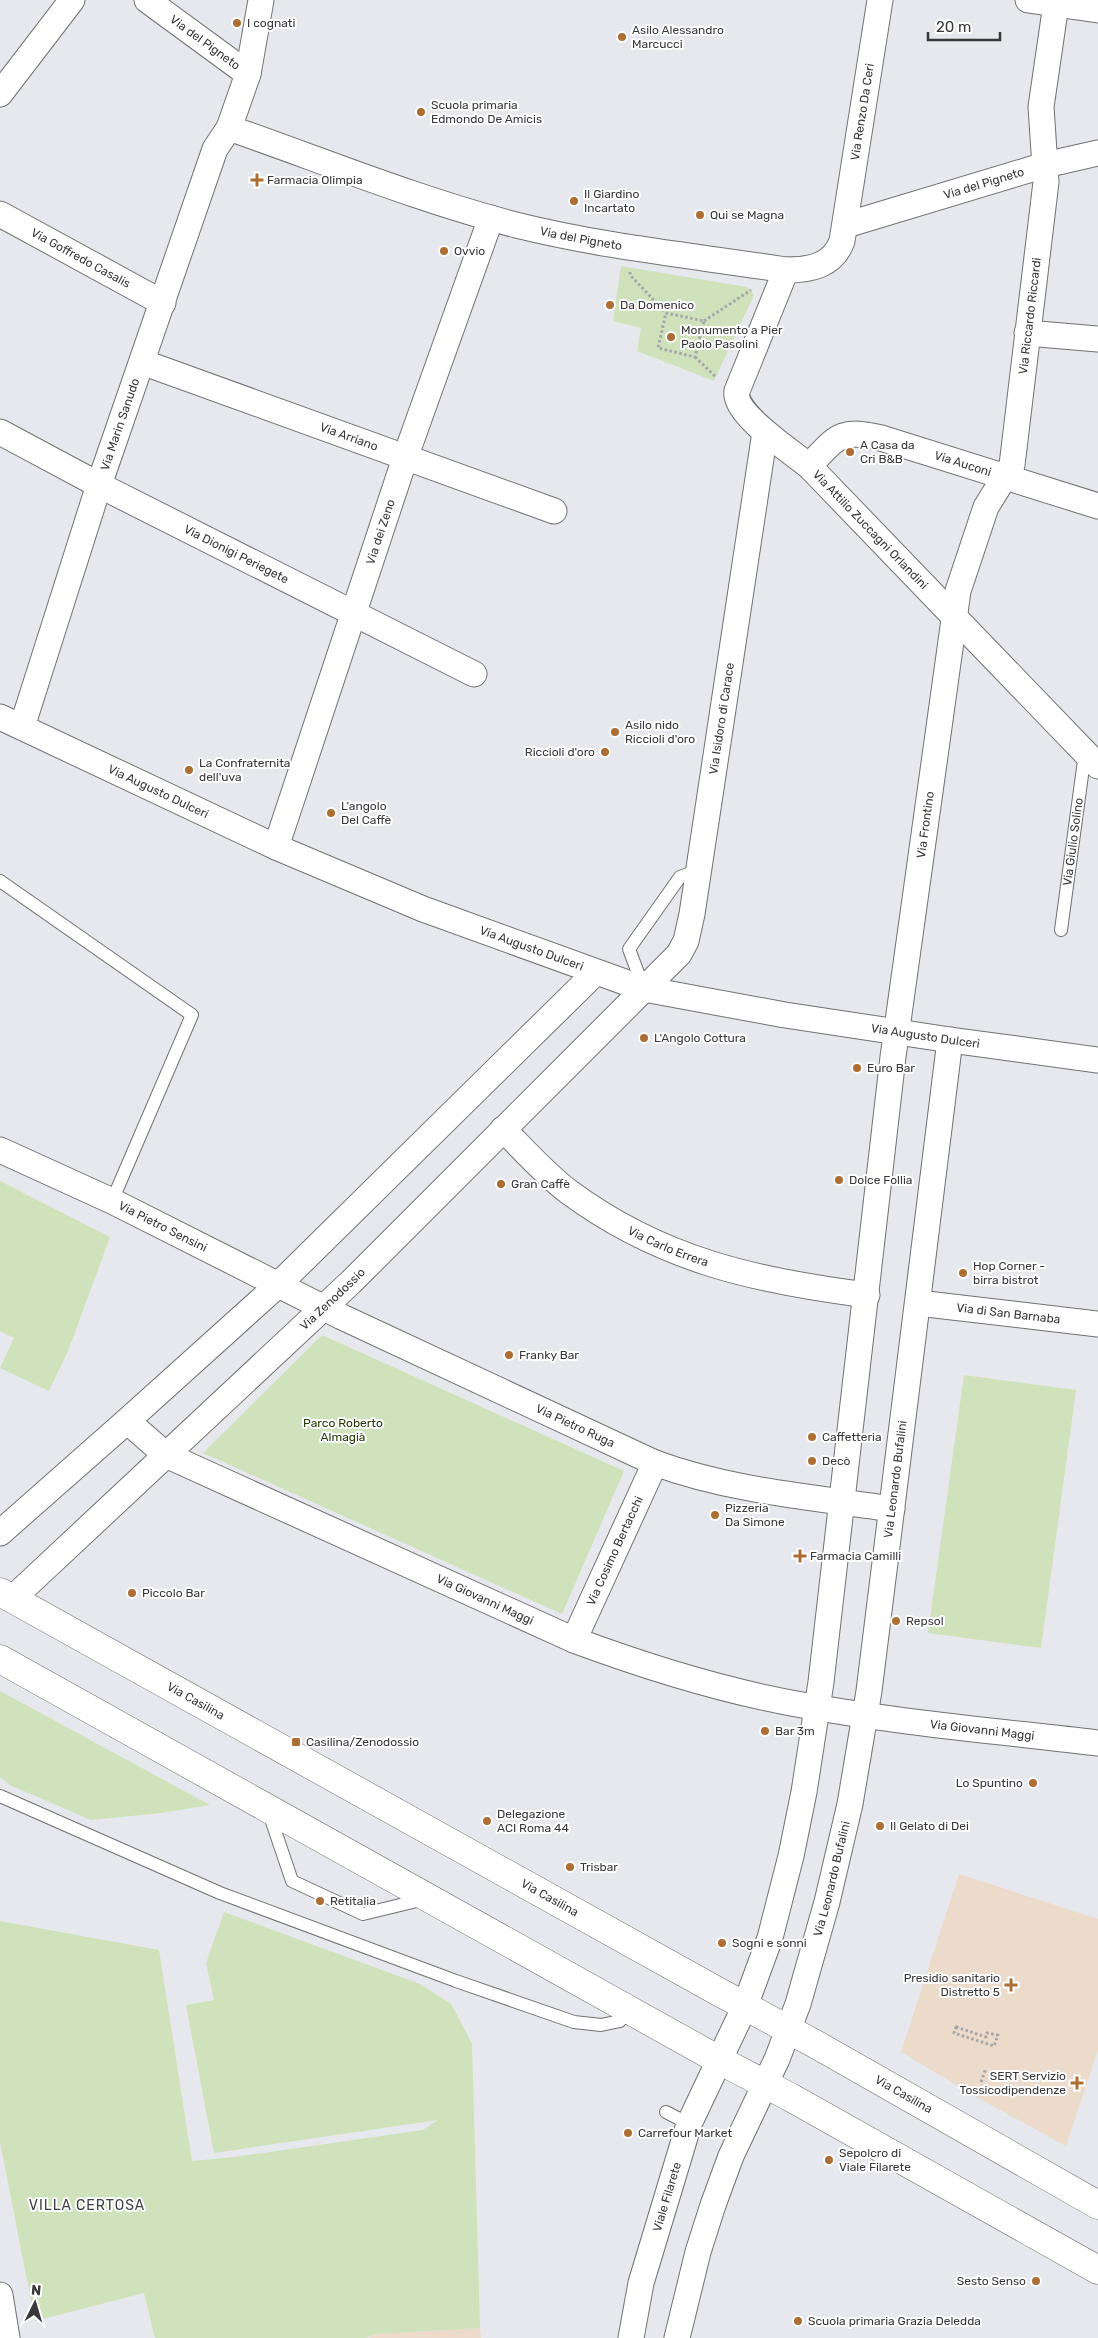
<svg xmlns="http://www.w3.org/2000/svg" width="1098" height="2338" font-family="Rubik,sans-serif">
  <rect width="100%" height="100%" fill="#e7e8ed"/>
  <path fill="#ecdbca" d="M959,1874L1098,1919V2050L1066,2146L976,2097L901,2052Z
    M480,2328L481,2338H368L376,2334Z"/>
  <path fill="#cfe2bb" d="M621,266L747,287L754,295L714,381L637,351L641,328L613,321Z
    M0,1181L110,1237L68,1351L49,1391L0,1368L14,1338L0,1331Z
    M322,1335L624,1471L562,1614L203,1453Z
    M964,1375L1076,1390L1041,1648L928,1633Z
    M0,1691L210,1805L161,1813L91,1820L10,1785L0,1777Z
    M224,1912L420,1984L451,2004L472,2043L480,2328L376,2334L365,2338H155L144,2293L35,2321L0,2142V1921L159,1950L192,2161L234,2157L423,2130L438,2120L214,2153L186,2005L214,2000L206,1963Z"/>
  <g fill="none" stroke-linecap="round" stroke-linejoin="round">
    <g stroke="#717176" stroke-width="14">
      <g id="lane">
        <path d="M0,881L192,1015L112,1201"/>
        <path id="s1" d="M1061,930L1085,753"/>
        <path d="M644,989L629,949L680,877L699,870"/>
        <path d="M0,1796L220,1893L456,1981L574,2022L601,2025L620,2021L627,2009"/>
        <path d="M269,1813L292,1881L363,1914L425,1899"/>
        <path d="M666,2112L689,2124"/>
      </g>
    </g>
    <g stroke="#717176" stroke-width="27">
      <g id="street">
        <path id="s2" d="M147,0L248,74L229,128C324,161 419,200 516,225C604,247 696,256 786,270C810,270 833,266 842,241L880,0"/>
        <path d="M1028,0L1098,10"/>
        <path d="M248,74L261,0"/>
        <path d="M0,94L72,0"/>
        <path id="s3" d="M0,214L163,303"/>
        <path id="s4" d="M846,225L1045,165L1098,153"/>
        <path id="s5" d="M786,270L737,391C732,413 793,453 809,466L1098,766"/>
        <path d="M1027,333L1098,339"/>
        <path id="s6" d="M142,362L554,511"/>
        <path id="s7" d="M0,432L99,485L474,674"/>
        <path id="s8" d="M809,466C837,437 839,428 881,438L1098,506"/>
        <path id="s9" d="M0,717L276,847L423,909L644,989L785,1015L950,1040L1098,1060"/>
        <path id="s10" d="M22,727L99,485L215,149L229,128"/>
        <path id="s11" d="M276,847L405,458L491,218"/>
        <path id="s12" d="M503,1129C524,1150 545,1174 569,1192C661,1260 756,1281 867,1295"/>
        <path id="s13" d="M0,1150L112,1201L342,1317L655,1463C731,1491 812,1497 892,1509"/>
        <path id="s14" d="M918,1303L1098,1324"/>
        <path id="s15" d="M127,1421L166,1455L574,1640C644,1666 717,1689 791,1703C892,1722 996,1731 1098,1743"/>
        <path d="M0,1533L127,1421L279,1284L595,973"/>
        <path id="s16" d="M12,1599L351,1282L679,954L686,941L692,914L765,432"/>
        <path id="s17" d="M574,1640L655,1463"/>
        <path d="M0,2295L7,2338"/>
        <path id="s18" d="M631,2338L641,2283L689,2124L745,2006L770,1938L791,1856L804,1792L821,1682L893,1057L958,591L986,507L1012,465L1046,182L1041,107L1056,4"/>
        <path id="s19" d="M677,2338L698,2252L713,2205L731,2156L777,2059L798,2004L827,1902L850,1804L869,1691L950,1040"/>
      </g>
    </g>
    <g stroke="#717176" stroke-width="29">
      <g id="secondary">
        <path id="s20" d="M0,1592L719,1992L817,2045L1098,2205"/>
        <path d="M0,1659L719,2060L790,2097L1098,2270"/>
      </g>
    </g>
    <path stroke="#a5a6aa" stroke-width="3" stroke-dasharray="2.5 2.5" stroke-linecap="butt" d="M630,272V275L666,313L704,321L695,357L658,348L666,313
      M704,321L751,290
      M695,357L716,377
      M956,2027L986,2037L987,2033L998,2035L994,2046L954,2033Z
      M981,2082L986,2068"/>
    <use href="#lane" stroke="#fff" stroke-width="12"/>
    <use href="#street" stroke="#fff" stroke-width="25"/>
    <use href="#secondary" stroke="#fff" stroke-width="28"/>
  </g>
  <g fill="#ad6e34" stroke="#fff" stroke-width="2">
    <circle cx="237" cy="23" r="5"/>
    <circle cx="622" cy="37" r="5"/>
    <circle cx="421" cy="112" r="5"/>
    <path d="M254.5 172.5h5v5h5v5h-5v5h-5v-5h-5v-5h5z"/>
    <circle cx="574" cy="201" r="5"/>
    <circle cx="700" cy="215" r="5"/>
    <circle cx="444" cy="251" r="5"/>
    <circle cx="610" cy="305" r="5"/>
    <circle cx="671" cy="337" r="5"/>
    <circle cx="850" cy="452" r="5"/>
    <circle cx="615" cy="732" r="5"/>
    <circle cx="605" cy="752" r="5"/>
    <circle cx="189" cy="770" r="5"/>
    <circle cx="331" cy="813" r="5"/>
    <circle cx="644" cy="1038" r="5"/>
    <circle cx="857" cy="1068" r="5"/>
    <circle cx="839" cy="1180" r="5"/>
    <circle cx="501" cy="1184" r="5"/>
    <circle cx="963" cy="1273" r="5"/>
    <circle cx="509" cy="1355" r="5"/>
    <circle cx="812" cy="1437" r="5"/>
    <circle cx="812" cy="1461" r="5"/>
    <circle cx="715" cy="1515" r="5"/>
    <path d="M797.5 1548.5h5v5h5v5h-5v5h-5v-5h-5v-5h5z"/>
    <circle cx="132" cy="1593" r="5"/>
    <circle cx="896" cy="1621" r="5"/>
    <circle cx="765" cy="1731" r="5"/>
    <rect x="291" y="1737" width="10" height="10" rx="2.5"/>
    <circle cx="1033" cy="1783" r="5"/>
    <circle cx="487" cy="1821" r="5"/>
    <circle cx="880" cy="1826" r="5"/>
    <circle cx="570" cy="1867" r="5"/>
    <circle cx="320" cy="1901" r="5"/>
    <circle cx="722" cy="1943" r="5"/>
    <path d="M1008.5 1977.5h5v5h5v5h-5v5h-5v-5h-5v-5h5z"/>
    <path d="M1074.5 2075.5h5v5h5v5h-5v5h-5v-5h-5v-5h5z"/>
    <circle cx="628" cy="2133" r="5"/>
    <circle cx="829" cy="2160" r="5"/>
    <circle cx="1036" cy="2281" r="5"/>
    <circle cx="798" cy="2321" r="5"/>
  </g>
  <g text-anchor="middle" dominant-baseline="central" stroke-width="4" stroke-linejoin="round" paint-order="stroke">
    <g font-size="12" fill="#38383a" stroke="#fff" text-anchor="start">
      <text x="247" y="23">I cognati</text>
      <text x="632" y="30">Asilo Alessandro<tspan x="632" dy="14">Marcucci</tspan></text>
      <text x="431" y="105">Scuola primaria<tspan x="431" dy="14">Edmondo De Amicis</tspan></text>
      <text x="267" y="180">Farmacia Olimpia</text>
      <text x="584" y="194">Il Giardino<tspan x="584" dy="14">Incartato</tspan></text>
      <text x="710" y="215">Qui se Magna</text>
      <text x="454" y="251">Ovvio</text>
      <text x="620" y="305">Da Domenico</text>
      <text x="681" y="330">Monumento a Pier<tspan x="681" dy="14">Paolo Pasolini</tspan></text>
      <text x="860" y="445">A Casa da<tspan x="860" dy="14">Cri B&amp;B</tspan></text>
      <text x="625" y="725">Asilo nido<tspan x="625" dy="14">Riccioli d'oro</tspan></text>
      <text x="595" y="752" text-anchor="end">Riccioli d'oro</text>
      <text x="199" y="763">La Confraternita<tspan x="199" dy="14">dell'uva</tspan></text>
      <text x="341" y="806">L'angolo<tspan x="341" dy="14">Del Caffè</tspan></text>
      <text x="654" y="1038">L'Angolo Cottura</text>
      <text x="867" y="1068">Euro Bar</text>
      <text x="849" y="1180">Dolce Follia</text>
      <text x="511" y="1184">Gran Caffè</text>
      <text x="973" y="1266">Hop Corner -<tspan x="973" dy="14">birra bistrot</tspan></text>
      <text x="519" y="1355">Franky Bar</text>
      <text x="822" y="1437">Caffetteria</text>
      <text x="822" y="1461">Decò</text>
      <text x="725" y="1508">Pizzeria<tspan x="725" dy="14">Da Simone</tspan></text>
      <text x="810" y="1556">Farmacia Camilli</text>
      <text x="142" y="1593">Piccolo Bar</text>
      <text x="906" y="1621">Repsol</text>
      <text x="775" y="1731">Bar 3m</text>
      <text x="306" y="1742">Casilina/Zenodossio</text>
      <text x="1023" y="1783" text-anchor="end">Lo Spuntino</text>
      <text x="497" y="1814">Delegazione<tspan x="497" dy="14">ACI Roma 44</tspan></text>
      <text x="890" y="1826">Il Gelato di Dei</text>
      <text x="580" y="1867">Trisbar</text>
      <text x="330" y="1901">Retitalia</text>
      <text x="732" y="1943">Sogni e sonni</text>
      <text x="1000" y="1978" text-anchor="end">Presidio sanitario<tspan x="1000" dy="14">Distretto 5</tspan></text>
      <text x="1066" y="2076" text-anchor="end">SERT Servizio<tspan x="1066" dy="14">Tossicodipendenze</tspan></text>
      <text x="638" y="2133">Carrefour Market</text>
      <text x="839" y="2153">Sepolcro di<tspan x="839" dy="14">Viale Filarete</tspan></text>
      <text x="1026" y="2281" text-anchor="end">Sesto Senso</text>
      <text x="808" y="2321">Scuola primaria Grazia Deledda</text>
    </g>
    <g font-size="12" fill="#38383a" stroke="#fff">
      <text stroke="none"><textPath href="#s2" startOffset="72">Via del Pigneto</textPath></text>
      <text stroke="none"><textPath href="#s2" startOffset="958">Via Renzo Da Ceri</textPath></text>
      <text stroke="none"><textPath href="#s4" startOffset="144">Via del Pigneto</textPath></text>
      <text stroke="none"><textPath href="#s2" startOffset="552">Via del Pigneto</textPath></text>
      <text stroke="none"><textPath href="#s3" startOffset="92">Via Goffredo Casalis</textPath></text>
      <text stroke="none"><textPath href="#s18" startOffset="2074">Via Riccardo Riccardi</textPath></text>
      <text stroke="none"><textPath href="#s10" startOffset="318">Via Marin Sanudo</textPath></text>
      <text stroke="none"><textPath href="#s6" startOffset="220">Via Arriano</textPath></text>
      <text stroke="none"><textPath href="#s8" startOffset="170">Via Auconi</textPath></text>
      <text stroke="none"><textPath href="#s5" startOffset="326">Via Attilio Zuccagni Orlandini</textPath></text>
      <text stroke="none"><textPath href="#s11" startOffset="332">Via dei Zeno</textPath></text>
      <text stroke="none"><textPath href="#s7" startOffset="266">Via Dionigi Periegete</textPath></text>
      <text stroke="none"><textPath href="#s16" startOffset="1168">Via Isidoro di Carace</textPath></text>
      <text stroke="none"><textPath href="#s9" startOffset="175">Via Augusto Dulceri</textPath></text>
      <text stroke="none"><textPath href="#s18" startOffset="1550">Via Frontino</textPath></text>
      <text stroke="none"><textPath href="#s1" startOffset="89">Via Giulio Solino</textPath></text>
      <text stroke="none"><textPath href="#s9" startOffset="580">Via Augusto Dulceri</textPath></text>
      <text stroke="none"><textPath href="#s9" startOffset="985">Via Augusto Dulceri</textPath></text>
      <text stroke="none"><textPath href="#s13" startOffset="180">Via Pietro Sensini</textPath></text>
      <text stroke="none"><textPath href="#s12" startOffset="205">Via Carlo Errera</textPath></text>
      <text stroke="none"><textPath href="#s16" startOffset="439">Via Zenodossio</textPath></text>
      <text stroke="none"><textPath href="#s14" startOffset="91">Via di San Barnaba</textPath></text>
      <text stroke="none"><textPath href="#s13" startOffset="638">Via Pietro Ruga</textPath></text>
      <text stroke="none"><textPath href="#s19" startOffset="891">Via Leonardo Bufalini</textPath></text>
      <text stroke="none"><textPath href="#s17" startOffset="98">Via Cosimo Bertacchi</textPath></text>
      <text stroke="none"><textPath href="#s15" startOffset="402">Via Giovanni Maggi</textPath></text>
      <text stroke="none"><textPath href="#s20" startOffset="224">Via Casilina</textPath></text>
      <text stroke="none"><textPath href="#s15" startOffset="919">Via Giovanni Maggi</textPath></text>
      <text stroke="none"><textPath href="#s19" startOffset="486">Via Leonardo Bufalini</textPath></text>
      <text stroke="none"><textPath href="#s20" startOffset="629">Via Casilina</textPath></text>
      <text stroke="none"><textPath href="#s20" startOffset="1034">Via Casilina</textPath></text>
      <text stroke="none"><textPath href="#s18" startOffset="146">Viale Filarete</textPath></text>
    </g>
    <g font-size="12" fill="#253905" stroke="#fff">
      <text x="343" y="1423">Parco Roberto<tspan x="343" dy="14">Almagià</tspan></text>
    </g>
    <g font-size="14" letter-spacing="1" fill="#404044" stroke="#fff">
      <text x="87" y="2205">VILLA CERTOSA</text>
    </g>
  </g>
  <g transform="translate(35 2303) rotate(5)" stroke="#ffffff" stroke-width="4" paint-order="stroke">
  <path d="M0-4L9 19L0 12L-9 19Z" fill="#38383a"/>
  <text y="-8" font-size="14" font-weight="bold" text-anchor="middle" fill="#38383a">N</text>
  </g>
  <path d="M928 32v8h72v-8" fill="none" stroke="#38383a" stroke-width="2.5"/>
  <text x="936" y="32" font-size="15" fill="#38383a" stroke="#ffffff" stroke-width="4" paint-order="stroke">20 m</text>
</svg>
